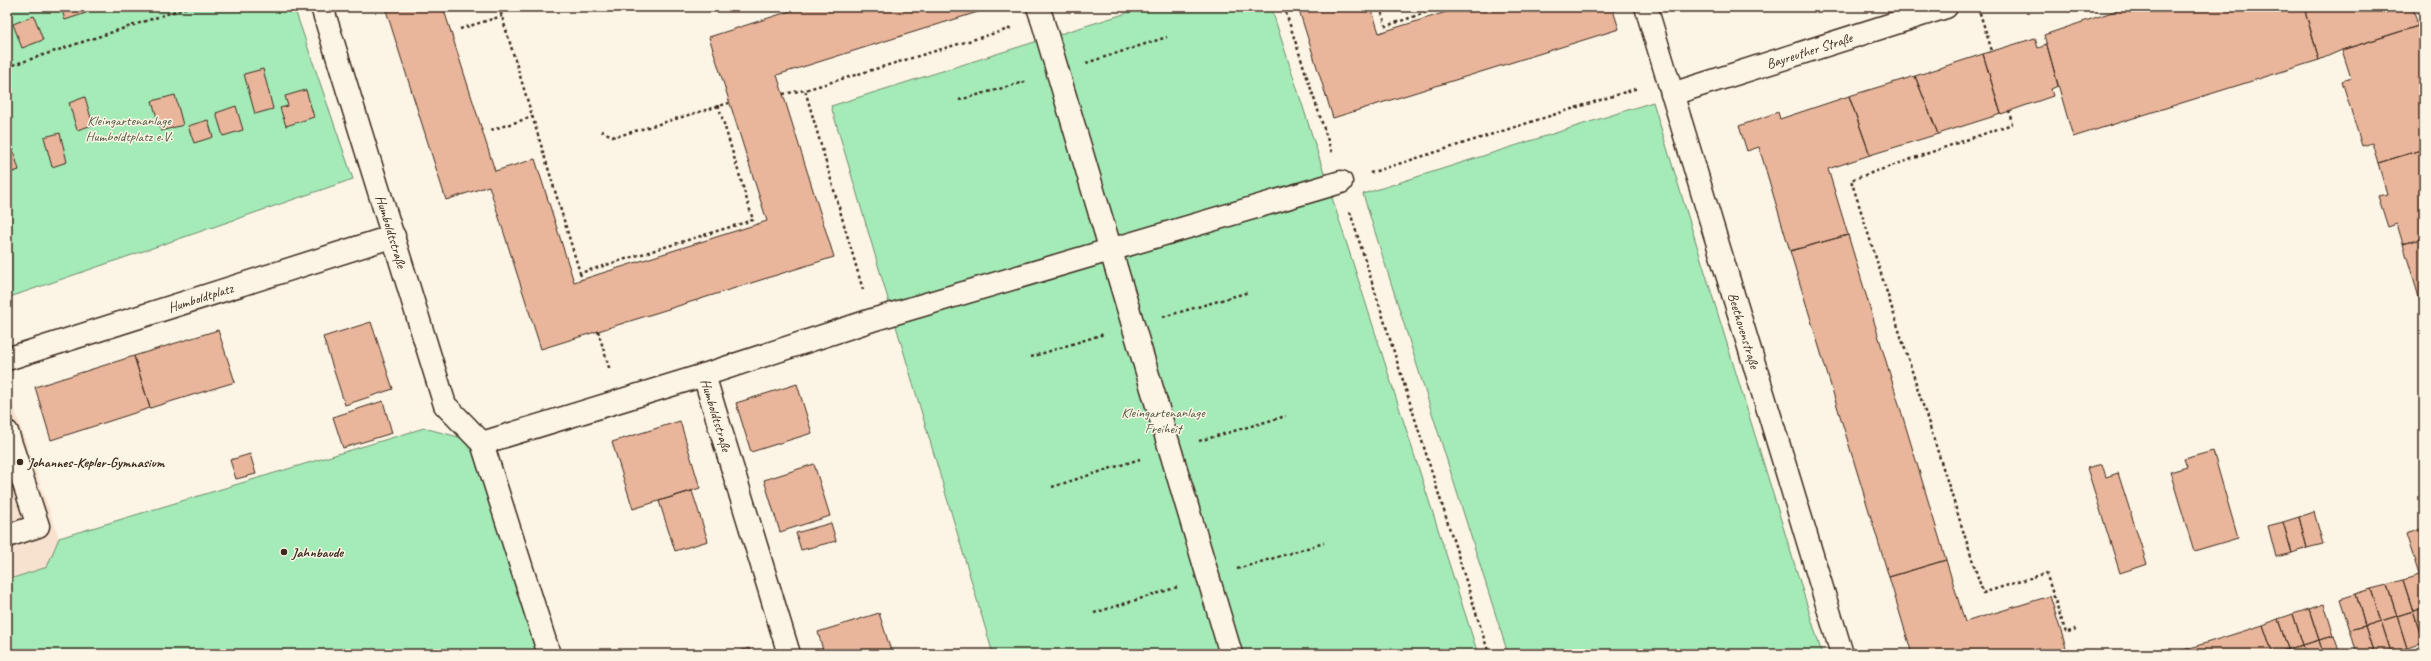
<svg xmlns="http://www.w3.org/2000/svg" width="2431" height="661" font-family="Caveat,sans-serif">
  <rect width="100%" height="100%" fill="#fcf5e5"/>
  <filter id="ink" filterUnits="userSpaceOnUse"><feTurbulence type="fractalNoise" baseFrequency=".025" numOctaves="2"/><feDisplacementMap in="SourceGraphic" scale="8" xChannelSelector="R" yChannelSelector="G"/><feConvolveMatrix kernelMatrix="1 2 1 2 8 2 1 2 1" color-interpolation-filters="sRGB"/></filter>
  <g filter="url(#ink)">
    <path fill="#f6e2cf" d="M7,387L59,538L47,567L7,580Z"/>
    <path fill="#a4ebb8" stroke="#708a6b" d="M7,7H294L353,179L7,298Z
      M1146,7H1271L1478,654H993L831,106Z
      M1653,102L1822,654H1508L1363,194Z
      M424,428L482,443L548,654H7V580L47,567L59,538Z"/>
    <path fill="#e9b59b" stroke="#3b2a1e" d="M61,7H85L86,13L65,20Z
      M385,7H443L495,171L535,159L574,282L767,221L709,37L803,7H980L981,11L777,75L834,257L541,349L489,186L446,200Z
      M1298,7H1371L1379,33L1462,7H1612L1619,29L1333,118Z
      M2127,7H2304L2319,60L2073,137L2044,35Z
      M2304,7H2413L2418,26L2342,50L2319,60Z
      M34,16L43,40L22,48L13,24Z
      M2418,26L2424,45V149L2378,163L2372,143L2362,146L2342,81L2351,78L2342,50Z
      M2035,38L2038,48L2047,45L2058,86L2051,89L2053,96L2001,114L1983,54Z
      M1983,54L2001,114L1938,134L1915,76Z
      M263,69L273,109L255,114L244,74Z
      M1915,76L1938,134L1870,155L1849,96Z
      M306,90L314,117L286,126L280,108L288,106L285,96Z
      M175,95L183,125L161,131L152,101Z
      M1849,96L1870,155L1828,169L1848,235L1790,251L1759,147L1747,151L1739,126L1778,112L1780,119Z
      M85,97L93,125L77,130L69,103Z
      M236,106L243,130L223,136L216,113Z
      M208,120L213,137L194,143L188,126Z
      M60,133L67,162L52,167L44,137Z
      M10,140L19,170L7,174V141Z
      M2424,149V238L2403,244L2397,224L2388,227L2378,196L2387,194L2378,163Z
      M1848,235L1946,560L1889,577L1790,251Z
      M2424,238V314L2403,244Z
      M371,322L393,389L345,405L323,337Z
      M218,330L235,382L150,408L134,356Z
      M134,356L150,408L51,440L35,387Z
      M797,384L812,433L751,452L736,403Z
      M383,401L392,433L343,448L333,417Z
      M680,421L700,488L633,509L612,442Z
      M2213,451L2238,538L2194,551L2170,472L2187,467L2184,459Z
      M250,454L256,474L236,479L230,460Z
      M814,464L830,516L780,532L764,480Z
      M2102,464L2106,477L2118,473L2147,564L2120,573L2087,468Z
      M692,491L708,541L675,551L659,501Z
      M2314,512L2323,544L2307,548L2299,517Z
      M2299,517L2307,548L2292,553L2283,522Z
      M2283,522L2292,553L2276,557L2268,526Z
      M831,523L836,541L801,550L796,533Z
      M2424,528V590L2406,534Z
      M1946,560L1965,622L2050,596L2068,654H1912L1889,577Z
      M2419,575L2424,590V608L2413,611L2403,580Z
      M2403,580L2413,611L2397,616L2387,585Z
      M2387,585L2397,616L2381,621L2371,589Z
      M2371,589L2381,621L2365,626L2356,594Z
      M2356,594L2365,626L2350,630L2340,599Z
      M2324,604L2334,636L2319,640L2309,609Z
      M2424,608V642L2423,643L2413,611Z
      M2309,609L2319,640L2303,645L2293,614Z
      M2413,611L2423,643L2407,648L2397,616Z
      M879,613L892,654H824L818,632Z
      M2293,614L2303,645L2288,649L2278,619Z
      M2397,616L2407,648L2391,652L2381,621Z
      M2278,619L2288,649L2273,654L2263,625Z
      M2381,621L2391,652L2374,654L2365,626Z
      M2263,625L2273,654H2170H2171Z
      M2365,626L2374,654H2357L2350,630Z
      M2334,636L2340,654H2323L2319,640Z
      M2319,640L2323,654H2306L2303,645Z
      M2303,645L2306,654H2290L2288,649Z
      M749,648L751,654H731Z
      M2288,649L2290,654H2275Z"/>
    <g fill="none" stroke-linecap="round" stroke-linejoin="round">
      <g stroke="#3b2a1e" stroke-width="25">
        <path id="service" d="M1042,19L1231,654
          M704,375L872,320L1341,182
          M7,432L38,526L7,536"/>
      </g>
      <g stroke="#3b2a1e" stroke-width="25">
        <g id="minor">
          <path id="s1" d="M322,7L445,405L482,443L549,654"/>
          <path d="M1038,7L1042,19"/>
          <path id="s2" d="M1646,7L1842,654"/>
          <path id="s3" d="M1672,94L1946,7"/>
          <path id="s4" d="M7,359L394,236"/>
          <path id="s5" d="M482,443L704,375L789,654"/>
        </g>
      </g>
      <path stroke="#3b2a1e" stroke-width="2.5" stroke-dasharray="3 3" stroke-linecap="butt" d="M499,7L580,273L753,220L718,104
        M1284,7L1332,153
        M1380,7L1386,26L1442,7
        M1978,7L1992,51
        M1071,10L1080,7
        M460,29L502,16
        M1086,63L1167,37
        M7,67L188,7
        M783,94L805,90
        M959,100L1028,81
        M2009,110L2012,124L1851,180L1983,593L2046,573L2066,633L2078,628
        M491,130L532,117
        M601,131L615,137L729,103
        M1370,173L1638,88
        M1350,212L1489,654
        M580,273L582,279
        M863,290L805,90L1012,28
        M1163,317L1249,292
        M598,331L610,371
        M1031,357L1104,334
        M1199,441L1286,416
        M1052,487L1140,459
        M1237,569L1324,543
        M1094,613L1178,587"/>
      <use href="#service" stroke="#fcf5e5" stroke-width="22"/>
      <use href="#minor" stroke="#fcf5e5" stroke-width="22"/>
    </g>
  </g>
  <g fill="#3b2a1e" stroke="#fcf5e5" stroke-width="1.5">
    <circle cx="20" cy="462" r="4"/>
    <circle cx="284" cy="552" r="4"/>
  </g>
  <g text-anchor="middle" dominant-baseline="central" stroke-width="3" stroke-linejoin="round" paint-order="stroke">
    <g font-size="14" fill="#3b2a1e" stroke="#fcf5e5">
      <text stroke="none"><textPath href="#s3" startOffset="144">Bayreuther Straße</textPath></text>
      <text stroke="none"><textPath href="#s1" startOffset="235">Humboldtstraße</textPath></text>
      <text stroke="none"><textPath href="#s4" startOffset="203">Humboldtplatz</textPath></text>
      <text stroke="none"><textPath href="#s2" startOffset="338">Beethovenstraße</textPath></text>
      <text stroke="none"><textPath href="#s5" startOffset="274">Humboldtstraße</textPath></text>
    </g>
    <g font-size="14" fill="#555a44" stroke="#fcf5e5">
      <text x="129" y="120">Kleingartenanlage<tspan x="129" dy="16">Humboldtplatz e.V.</tspan></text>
      <text x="1163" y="412">Kleingartenanlage<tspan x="1163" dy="16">Freiheit</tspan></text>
    </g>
    <g font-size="14" font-weight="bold" fill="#3b2a1e" stroke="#fcf5e5" text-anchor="start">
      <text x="28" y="462">Johannes-Kepler-Gymnasium</text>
      <text x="292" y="552">Jahnbaude</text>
    </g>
  </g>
  <rect width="2431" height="661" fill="none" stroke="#fcf5e5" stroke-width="24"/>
  <rect x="12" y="12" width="2407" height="637" fill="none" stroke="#3b2a1e" stroke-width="1.5" filter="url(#ink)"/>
</svg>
